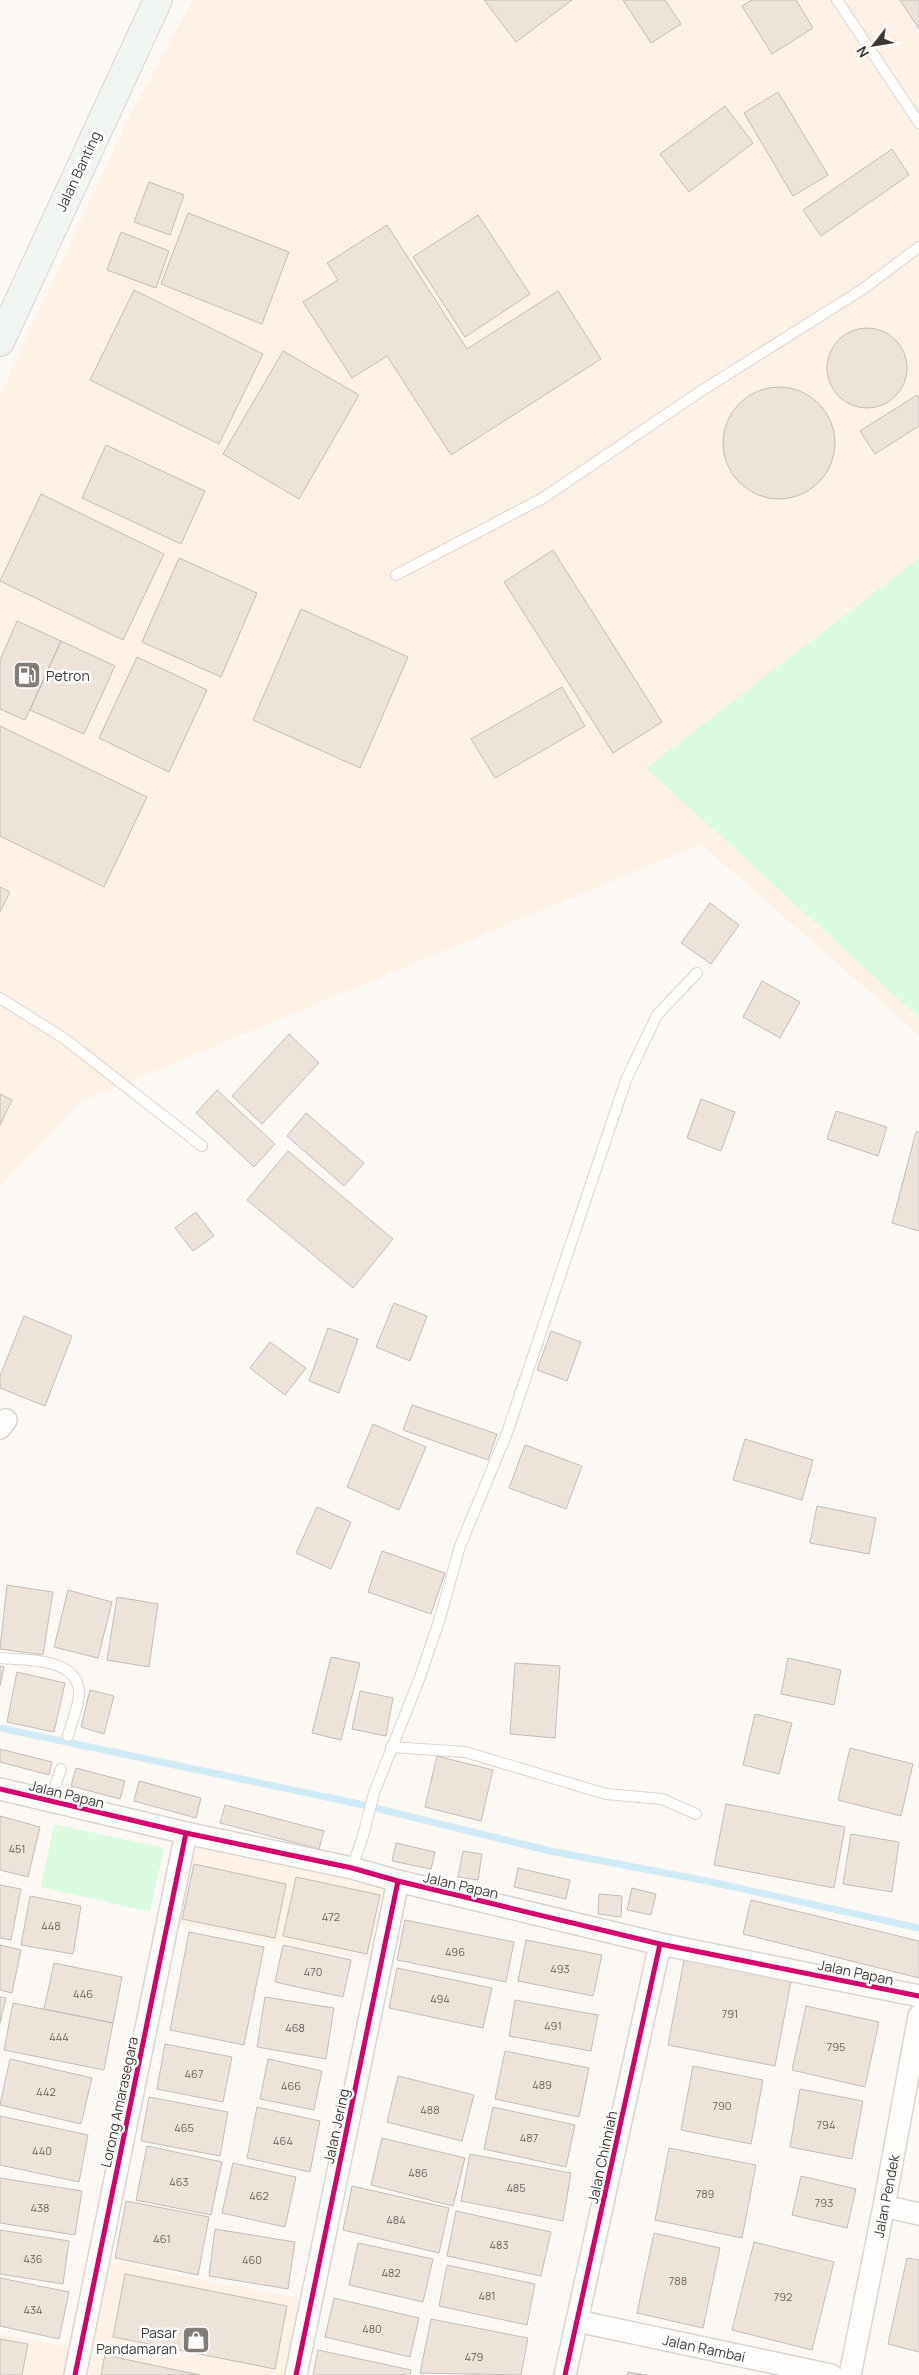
<svg xmlns="http://www.w3.org/2000/svg" width="919" height="2375" font-family="Manrope,sans-serif">
  <rect width="100%" height="100%" fill="#fcf8f4"/>
  <path fill="#fef1e5" d="M193,0H919V1035L701,844L80,1102L0,1186V395L131,113Z
    M192,1846L388,1888L373,1961L176,1922Z
    M118,2261L177,2275L303,2299L288,2375H0V2334L90,2351L107,2262L117,2264Z"/>
  <path fill="#dbfbe1" d="M919,558V1018L646,768Z
    M54,1824L164,1848L150,1912L41,1887Z"/>
  <g fill="none" stroke-linecap="round" stroke-linejoin="round">
    <path stroke="#ceebf6" stroke-width="7" d="M0,1728L359,1804L550,1851L702,1880L919,1928"/>
  </g>
  <path fill="#ede3d9" stroke="#c1bcb8" d="M484,0H572L516,42Z
    M623,0H665L681,24L651,43Z
    M752,0H796L813,28L772,54L742,6Z
    M900,0H919V29Z
    M778,92L828,175L793,196L744,113Z
    M725,106L753,143L689,192L660,154Z
    M892,149L909,175L821,236L803,210Z
    M149,182L184,195L170,235L134,222Z
    M188,213L289,252L262,324L161,284Z
    M478,215L530,294L465,337L413,257Z
    M387,225L467,349L558,291L601,359L451,455L387,356L352,378L303,302L338,280L327,263Z
    M121,232L169,251L156,288L107,270Z
    M134,290L263,354L219,444L90,380Z
    M827 368a40 40 0 1 1 80 0a40 40 0 1 1-80 0Z
    M283,351L359,395L299,499L223,454Z
    M723 443a56 56 0 1 1 112 0a56 56 0 1 1-112 0Z
    M917,395L919,398V426L875,454L860,431Z
    M106,445L205,491L181,544L82,498Z
    M41,494L164,554L123,640L0,581Z
    M553,550L662,722L613,753L504,582Z
    M179,558L257,593L221,677L142,642Z
    M301,609L408,657L360,768L253,720Z
    M17,621L61,641L25,720L0,709V660Z
    M61,641L115,666L84,734L30,710Z
    M137,657L207,690L169,772L99,738Z
    M562,687L585,726L495,778L471,739Z
    M0,726L147,797L104,887L0,836Z
    M0,887L10,892L0,912Z
    M710,903L739,925L711,964L681,943Z
    M762,981L800,1002L780,1038L743,1017Z
    M289,1034L319,1063L262,1124L232,1096Z
    M217,1090L275,1144L254,1167L196,1113Z
    M0,1094L12,1100L0,1125Z
    M701,1099L735,1112L721,1151L687,1138Z
    M836,1111L887,1127L878,1156L827,1139Z
    M306,1113L364,1163L344,1186L287,1136Z
    M916,1132H919V1231L892,1223Z
    M288,1151L393,1239L353,1288L247,1200Z
    M196,1212L214,1236L193,1251L175,1228Z
    M394,1303L427,1316L410,1361L376,1347Z
    M24,1316L72,1336L45,1406L0,1388V1376Z
    M328,1328L358,1339L339,1393L309,1381Z
    M551,1331L581,1342L567,1381L537,1370Z
    M270,1342L306,1368L285,1395L250,1368Z
    M412,1405L497,1434L488,1460L403,1430Z
    M373,1424L426,1447L399,1510L347,1487Z
    M745,1439L813,1460L802,1500L733,1480Z
    M525,1445L582,1466L566,1509L509,1488Z
    M817,1506L876,1518L869,1554L810,1543Z
    M317,1507L351,1522L331,1569L296,1553Z
    M382,1551L445,1573L431,1614L368,1592Z
    M7,1585L53,1592L43,1655L0,1649Z
    M68,1590L112,1602L98,1658L54,1647Z
    M117,1597L158,1604L149,1667L107,1660Z
    M331,1657L360,1663L341,1740L312,1733Z
    M788,1658L841,1670L834,1705L781,1694Z
    M515,1663L560,1666L555,1738L510,1734Z
    M0,1666L4,1667L0,1686Z
    M17,1672L65,1683L54,1732L7,1722Z
    M90,1690L114,1696L104,1734L81,1727Z
    M360,1691L393,1698L386,1736L352,1729Z
    M755,1714L792,1723L779,1774L743,1765Z
    M850,1748L913,1764L901,1816L838,1800Z
    M0,1749L52,1762L49,1775L0,1762Z
    M437,1756L493,1770L481,1821L425,1807Z
    M76,1768L125,1781L120,1799L71,1786Z
    M139,1781L201,1798L196,1818L134,1801Z
    M726,1804L845,1827L834,1888L714,1865Z
    M225,1805L324,1831L319,1849L220,1823Z
    M0,1816L40,1827L28,1877L0,1870Z
    M851,1834L899,1842L892,1892L843,1884Z
    M396,1843L435,1852L431,1869L392,1861Z
    M463,1851L482,1854L478,1880L458,1877Z
    M194,1864L286,1884L275,1938L182,1919Z
    M518,1868L570,1880L566,1899L514,1887Z
    M296,1877L380,1895L367,1954L283,1936Z
    M0,1885L21,1889L11,1940L0,1938Z
    M632,1888L656,1894L651,1915L627,1910Z
    M599,1894L622,1896L621,1917L598,1914Z
    M30,1896L81,1906L73,1954L21,1945Z
    M751,1900L919,1941V1978L743,1934Z
    M405,1920L514,1942L506,1982L397,1960Z
    M189,1932L264,1947L244,2045L170,2030Z
    M526,1940L602,1955L593,1996L518,1981Z
    M0,1945L21,1950L12,1993L0,1990Z
    M283,1945L351,1960L343,1997L275,1982Z
    M684,1960L791,1981L775,2066L668,2045Z
    M54,1963L122,1977L113,2023L44,2009Z
    M397,1968L492,1988L483,2028L389,2008Z
    M0,1997L6,1998L0,2023Z
    M265,1997L334,2008L326,2059L257,2047Z
    M515,2000L598,2015L591,2051L509,2036Z
    M13,2003L113,2023L104,2070L4,2050Z
    M806,2006L879,2022L865,2087L792,2070Z
    M165,2044L232,2057L223,2102L157,2089Z
    M505,2051L589,2068L579,2117L495,2099Z
    M10,2059L92,2078L81,2124L0,2105Z
    M268,2059L322,2071L314,2110L260,2099Z
    M693,2066L763,2080L751,2144L681,2130Z
    M398,2076L474,2095L462,2141L387,2122Z
    M800,2089L863,2101L852,2159L790,2147Z
    M149,2097L228,2112L220,2156L141,2141Z
    M257,2107L320,2121L310,2172L247,2158Z
    M493,2107L575,2125L566,2167L484,2149Z
    M0,2116L88,2135L79,2182L0,2165Z
    M382,2138L465,2158L453,2206L371,2185Z
    M147,2146L222,2162L211,2215L136,2200Z
    M669,2148L756,2165L742,2238L655,2220Z
    M470,2154L571,2173L563,2221L461,2201Z
    M233,2163L296,2177L285,2227L222,2213Z
    M801,2176L856,2189L847,2228L792,2215Z
    M0,2178L82,2191L75,2235L0,2223Z
    M352,2186L449,2208L439,2253L343,2230Z
    M126,2201L209,2217L198,2275L115,2258Z
    M456,2211L551,2232L541,2276L447,2256Z
    M215,2229L295,2242L288,2289L209,2276Z
    M0,2230L69,2241L63,2284L0,2274Z
    M654,2233L720,2248L703,2328L637,2313Z
    M754,2242L834,2262L812,2350L732,2330Z
    M358,2243L433,2259L423,2302L349,2285Z
    M907,2258L919,2260V2352L888,2344Z
    M447,2265L535,2284L527,2325L439,2306Z
    M125,2274L287,2306L275,2369L113,2337Z
    M0,2278L69,2292L59,2339L0,2326Z
    M334,2298L419,2318L410,2357L325,2337Z
    M431,2319L528,2338L521,2375L420,2373Z
    M0,2339L28,2344L22,2375H0Z
    M318,2350L411,2370L410,2375H313Z
    M105,2355L200,2375H101Z
    M628,2372L647,2375H627Z"/>
  <g fill="none" stroke-linecap="round" stroke-linejoin="round">
    <g stroke="#dad5d0" stroke-width="12">
      <path id="lane" d="M837,0L919,123
        M396,575L543,498L701,391L863,289L919,247
        M0,998L65,1039L202,1146
        M0,1658C24,1660 76,1657 79,1691C80,1704 71,1723 68,1736
        M391,1747L465,1752L606,1794L662,1799L696,1814
        M50,1801L61,1769
        M352,1868L363,1836L374,1793L420,1677L440,1618L460,1546L507,1433L626,1080L657,1015L697,973"/>
    </g>
    <g stroke="#dad5d0" stroke-width="24">
      <path id="street" d="M0,1428L6,1420
        M0,1789L186,1833L352,1868L398,1881L660,1944L919,1996
        M884,2206L919,2214
        M577,2321L831,2375
        M75,2375L186,1833
        M296,2375L398,1881
        M565,2375L660,1944
        M850,2375L884,2206L919,2016"/>
    </g>
    <g stroke="#dad5d0" stroke-width="30">
      <path id="secondary" d="M0,342L158,0"/>
    </g>
    <use href="#lane" stroke="#fffefd" stroke-width="10"/>
    <use href="#street" stroke="#fffefd" stroke-width="21"/>
    <use href="#secondary" stroke="#f0f5f2" stroke-width="28"/>
    <g stroke="#fff" stroke-width="8">
      <path id="cycleway" d="M0,1789L186,1833L352,1868L398,1881L660,1944L919,1996
        M75,2375L186,1833
        M296,2375L398,1881
        M565,2375L660,1944"/>
    </g>
    <use href="#cycleway" stroke="#d6006c" stroke-width="5"/>
  </g>
  <defs>
    <g id="fuel-square" transform="scale(1.4375)"><rect x="-9" y="-9" width="18" height="18" rx="4" fill="#827c76" stroke="#fff"/><path d="M-5.5-6h7V0h2V4h1.3V-2.5L3-4.5l.8-.8L6-3V5H2.5V1h-1V6h-7ZM-4.2-4.7v3.2H.2V-4.7Z" fill="#fff"/></g>
    <g id="shop-square" transform="scale(1.4375)"><rect x="-9" y="-9" width="18" height="18" rx="4" fill="#827c76" stroke="#fff"/><path d="M-5-2.5h2.3a2.7 3.5 0 0 1 5.4 0H5L5.5 6h-11ZM-1.5-2.5h3a1.5 2.3 0 0 0-3 0Z" fill="#fff"/></g>
  </defs>
  <g fill-rule="evenodd">
    <use href="#fuel-square" x="27" y="675"/>
    <use href="#shop-square" x="196" y="2340"/>
  </g>
  <g text-anchor="middle" dominant-baseline="central" stroke-width="5" stroke-linejoin="round" paint-order="stroke">
    <g font-size="11" fill="#6b645c">
      <text x="17" y="1848">451</text>
      <text x="331" y="1916">472</text>
      <text x="51" y="1925">448</text>
      <text x="455" y="1951">496</text>
      <text x="560" y="1968">493</text>
      <text x="313" y="1971">470</text>
      <text x="83" y="1993">446</text>
      <text x="440" y="1998">494</text>
      <text x="730" y="2013">791</text>
      <text x="553" y="2025">491</text>
      <text x="295" y="2027">468</text>
      <text x="59" y="2036">444</text>
      <text x="836" y="2046">795</text>
      <text x="194" y="2073">467</text>
      <text x="542" y="2084">489</text>
      <text x="291" y="2085">466</text>
      <text x="46" y="2091">442</text>
      <text x="722" y="2105">790</text>
      <text x="430" y="2109">488</text>
      <text x="826" y="2124">794</text>
      <text x="184" y="2127">465</text>
      <text x="529" y="2137">487</text>
      <text x="283" y="2140">464</text>
      <text x="42" y="2150">440</text>
      <text x="418" y="2172">486</text>
      <text x="179" y="2181">463</text>
      <text x="516" y="2187">485</text>
      <text x="705" y="2193">789</text>
      <text x="259" y="2195">462</text>
      <text x="824" y="2202">793</text>
      <text x="40" y="2207">438</text>
      <text x="396" y="2219">484</text>
      <text x="162" y="2238">461</text>
      <text x="499" y="2244">483</text>
      <text x="33" y="2258">436</text>
      <text x="252" y="2259">460</text>
      <text x="391" y="2272">482</text>
      <text x="678" y="2280">788</text>
      <text x="487" y="2295">481</text>
      <text x="783" y="2296">792</text>
      <text x="33" y="2309">434</text>
      <text x="372" y="2328">480</text>
      <text x="474" y="2356">479</text>
    </g>
    <g font-size="14" fill="#403932" stroke="#fff">
      <text transform="translate(78 171) rotate(-65)">Jalan Banting</text>
      <text transform="translate(67 1794) rotate(14)">Jalan Papan</text>
      <text transform="translate(461 1885) rotate(13)">Jalan Papan</text>
      <text transform="translate(856 1972) rotate(12)">Jalan Papan</text>
      <text transform="translate(119 2102) rotate(-78)">Lorong Amarasegara</text>
      <text transform="translate(336 2126) rotate(-78)">Jalan Jering</text>
      <text transform="translate(602 2157) rotate(-78)">Jalan Chinniah</text>
      <text transform="translate(886 2196) rotate(-79)">Jalan Pendek</text>
      <text transform="translate(704 2348) rotate(12)">Jalan Rambai</text>
    </g>
    <g font-size="14" fill="#403932" stroke="#fff" text-anchor="start">
      <text x="46" y="675">Petron</text>
      <text x="177" y="2332" text-anchor="end">Pasar<tspan x="177" dy="16">Pandamaran</tspan></text>
    </g>
  </g>
  <g transform="translate(874 45) rotate(239)" stroke="#ffffff" stroke-width="4" paint-order="stroke">
  <path d="M0-4L9 19L0 12L-9 19Z" fill="#403932"/>
  <text y="-8" font-size="14" font-weight="bold" text-anchor="middle" fill="#403932">N</text>
  </g>
</svg>
